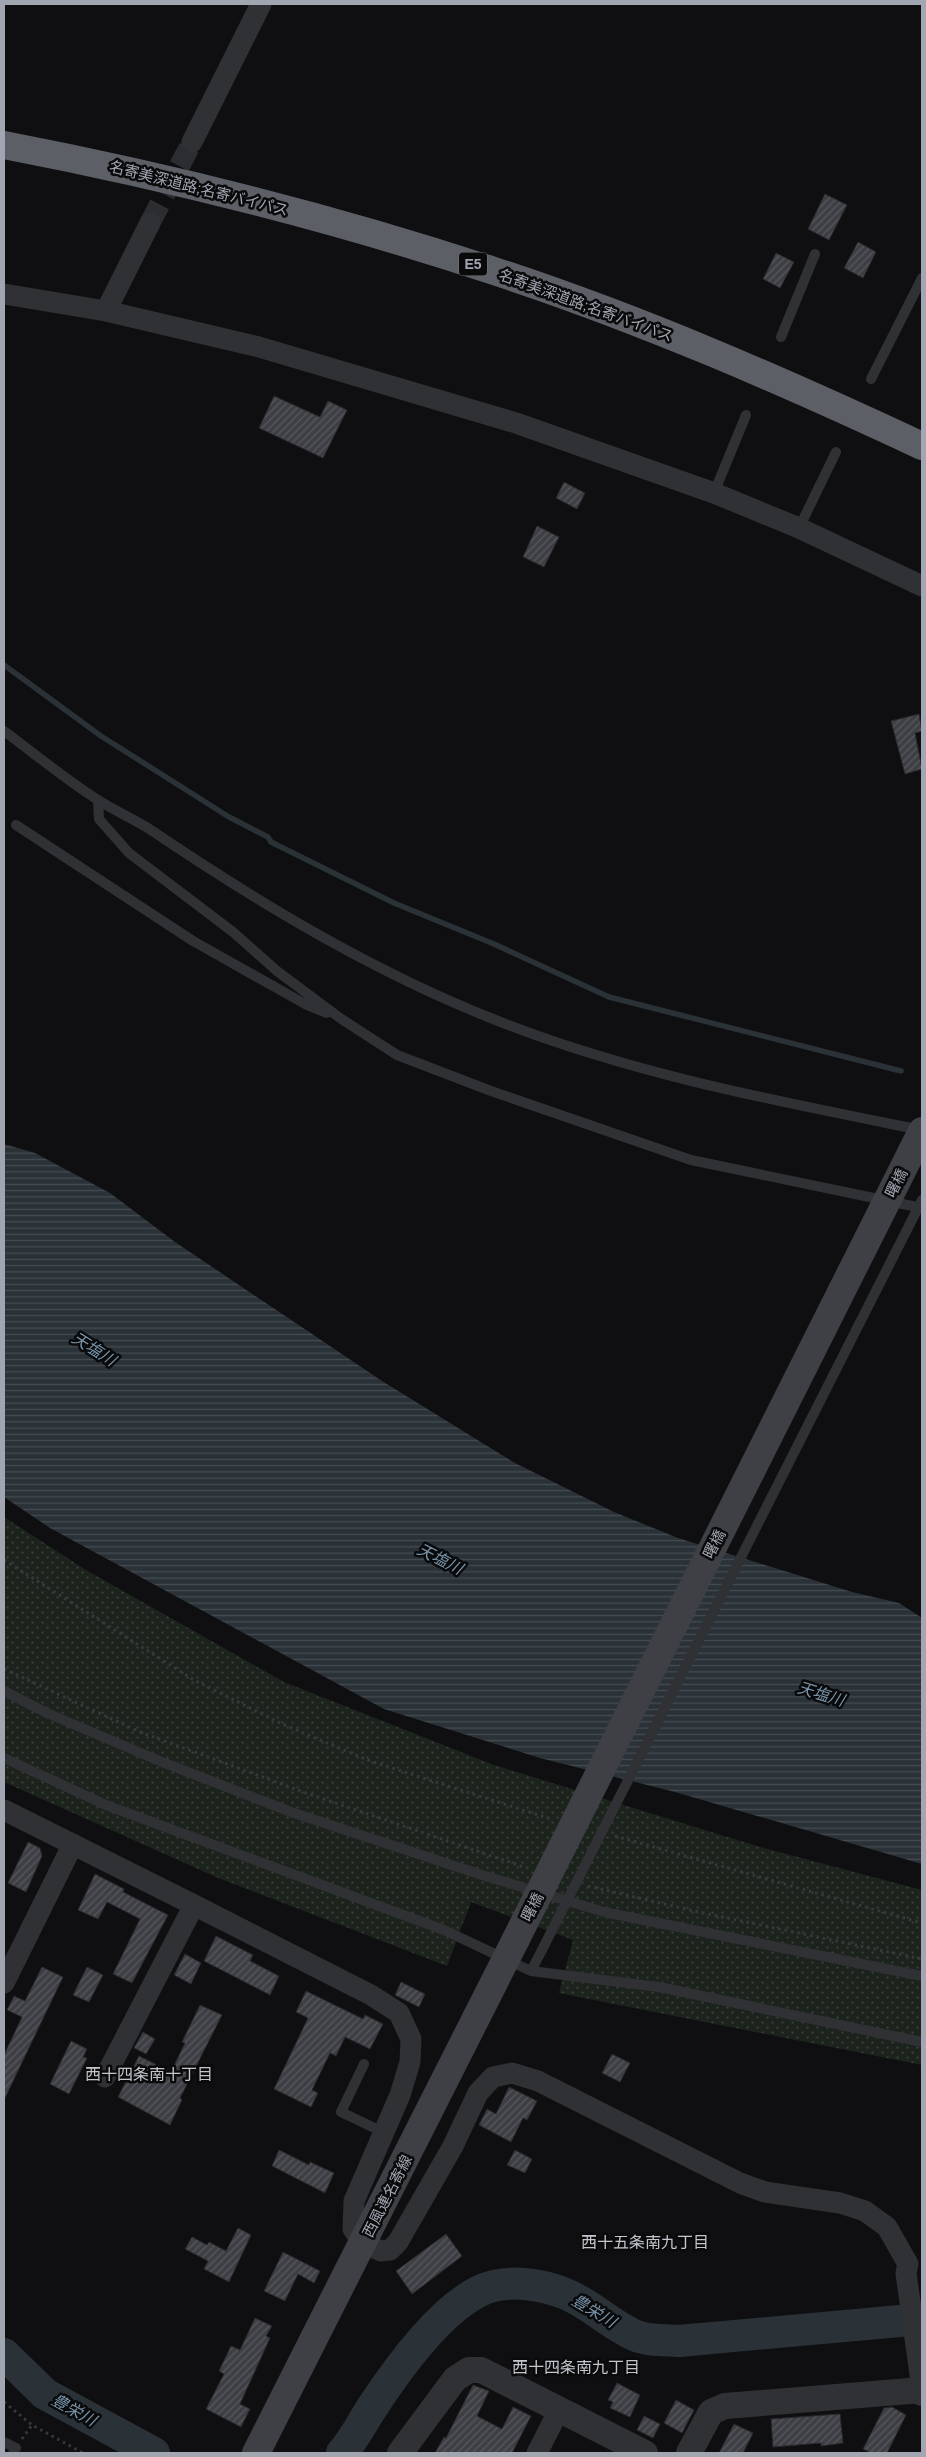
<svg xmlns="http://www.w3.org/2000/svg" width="926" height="2457" font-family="Arial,'Noto Sans JP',sans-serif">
  <defs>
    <pattern id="grass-dots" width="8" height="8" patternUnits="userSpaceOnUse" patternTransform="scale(1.25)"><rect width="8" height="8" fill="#1c231d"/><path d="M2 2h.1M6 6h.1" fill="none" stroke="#3a403b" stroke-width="1.8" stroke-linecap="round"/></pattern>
    <pattern id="water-rules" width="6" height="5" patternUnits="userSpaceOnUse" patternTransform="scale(1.25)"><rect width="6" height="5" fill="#2a3238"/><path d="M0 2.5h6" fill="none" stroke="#464d52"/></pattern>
    <pattern id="building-hatch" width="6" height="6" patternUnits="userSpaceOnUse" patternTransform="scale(1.25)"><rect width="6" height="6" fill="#3e3f44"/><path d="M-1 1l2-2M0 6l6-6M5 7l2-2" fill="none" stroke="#57585d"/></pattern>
  </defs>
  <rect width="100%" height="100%" fill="#0f0f11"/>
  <path fill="url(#grass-dots)" d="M4,1517L86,1570L284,1682L494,1765L760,1847L922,1890V2065L559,1993L573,1940L471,1902L447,1966L216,1877L4,1782Z"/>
  <path fill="url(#water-rules)" d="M4,1144L35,1153L110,1193L175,1242L382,1381L515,1463L614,1512L678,1538L852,1592L899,1603L922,1618V1864L675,1792L540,1758L384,1709L50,1528L4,1497Z"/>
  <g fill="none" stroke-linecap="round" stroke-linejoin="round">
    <path stroke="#2a3238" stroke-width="5.5" d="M4,665L101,736L229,817L268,837L271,842L394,903L494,944L609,997L901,1071"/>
    <path stroke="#2a3238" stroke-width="32" d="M4,2354L45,2394L154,2453
      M342,2453C354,2439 363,2421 373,2406C398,2368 442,2307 484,2289C509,2279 541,2284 566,2294C590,2304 610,2324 634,2335C647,2341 664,2340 679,2341L922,2319"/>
  </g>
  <path fill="url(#building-hatch)" stroke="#29292c" d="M825,194L847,205L829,240L808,229Z
    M858,242L876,252L863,278L844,268Z
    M776,253L794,262L780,288L763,279Z
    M274,396L320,417L328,401L347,410L323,458L259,428Z
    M564,482L585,493L577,509L556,498Z
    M537,526L559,537L544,567L523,557Z
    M919,714L922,731L915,733L922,769L905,774L891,721Z
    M28,1842L40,1848L42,1856L26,1892L8,1883Z
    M95,1874L124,1889L123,1892L168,1915L132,1983L113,1974L140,1919L107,1902L98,1919L78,1910Z
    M216,1936L253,1955L250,1961L279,1976L270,1995L204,1961Z
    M185,1954L201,1963L191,1984L174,1975Z
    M42,1967L63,1977L4,2100V2055L22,2017L7,2010L14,1996L25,2001Z
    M87,1967L103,1975L89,2002L73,1995Z
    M401,1982L425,1994L419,2007L395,1995Z
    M306,1991L363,2019L365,2015L383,2024L370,2049L345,2037L336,2056L330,2053L312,2090L318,2093L311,2107L274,2089L308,2018L296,2012Z
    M200,2005L222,2015L180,2098L182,2100L170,2125L118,2097L139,2056L171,2072L185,2043L182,2042Z
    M143,2032L155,2039L146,2054L134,2048Z
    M71,2041L87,2049L83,2057L87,2058L69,2094L50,2084Z
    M612,2054L630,2063L620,2082L602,2073Z
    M509,2087L537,2101L527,2120L523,2118L511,2142L479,2125L487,2109L496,2114Z
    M279,2150L309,2165L310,2162L334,2173L325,2193L272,2166Z
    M515,2150L532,2159L525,2173L507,2165Z
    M238,2228L251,2235L229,2282L204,2269L208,2261L185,2249L192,2237L207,2245L209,2242L226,2251Z
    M446,2234L462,2256L412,2294L396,2271Z
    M283,2252L320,2271L314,2283L298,2274L285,2301L264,2291Z
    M255,2318L272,2326L266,2336L270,2338L240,2404L250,2409L241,2427L206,2409L224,2374L219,2371L231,2346L240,2350Z
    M617,2383L640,2395L630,2417L610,2408L613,2402L608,2400Z
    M473,2385L489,2391L477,2416L502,2429L513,2407L531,2416L512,2453H435L444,2437L446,2438Z
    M676,2400L694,2410L682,2433L664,2423Z
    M892,2407L906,2415L887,2453H871L863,2449L884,2408Z
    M840,2414L843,2443L821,2446V2443L773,2447L771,2419Z
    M644,2416L660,2424L653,2438L637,2430Z
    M734,2424L753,2433L743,2453H719Z"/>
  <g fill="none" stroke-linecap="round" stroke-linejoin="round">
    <path stroke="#2c2d31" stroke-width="21" stroke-dasharray="21 11" stroke-linecap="butt" d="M150,223L192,142"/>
    <path stroke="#37383c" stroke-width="3" stroke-dasharray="2.5 4" stroke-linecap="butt" d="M4,1560L194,1680L282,1724L370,1761L551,1819
      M4,1669L140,1732L306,1793L527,1868
      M615,1836L922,1923
      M588,1886L694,1911L922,1959
      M4,2402L32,2425L83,2453
      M22,2439L32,2425"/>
    <path stroke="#303135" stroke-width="10" d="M781,337L815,254
      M871,379L922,278
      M714,493L746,415
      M799,528L836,452
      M4,731C35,754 65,779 98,800C115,811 134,819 151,830C259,903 372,971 493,1019C631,1074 777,1101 921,1130
      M98,800L99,819L129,853L233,932L277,971L340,1018L397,1055L491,1091L691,1160L922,1208
      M16,825L193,941L305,1004L327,1013
      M4,1691L47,1713L162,1762L291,1812L482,1875L604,1912L922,1976
      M4,1758L106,1805L444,1930L531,1971L659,1987L922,2042
      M531,1971L542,1950
      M364,2064L341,2112L383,2132
      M4,2442L16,2448L13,2453"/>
    <path stroke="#303135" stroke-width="21" d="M192,142L261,4
      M4,294L106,311L259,347L516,423L714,493L799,528L922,586
      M106,311L150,223
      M4,1810L194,1905L371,1995L399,2013L411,2039L410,2062L400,2095L354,2201L353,2229L363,2243L381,2251L390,2250L398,2242L453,2146L478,2093L493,2077L512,2073L538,2081L740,2183L765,2192L840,2203L865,2211L887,2227L908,2264L906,2273L922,2389
      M4,1983L73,1844
      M105,2077L194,1905
      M537,2453L559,2410"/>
    <path stroke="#303135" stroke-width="26" d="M400,2453L455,2379L469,2370H481L645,2453
      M689,2453L711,2412L725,2406L922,2390V2393"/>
    <path stroke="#3f4045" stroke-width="28" d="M912,1151L922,1131
      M256,2453L516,1939"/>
    <path stroke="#5d5f66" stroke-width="28" d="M4,145C170,177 334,218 494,271C641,319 783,381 922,446"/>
    <path stroke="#303135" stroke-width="10" d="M542,1950L922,1200"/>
    <path stroke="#3f4045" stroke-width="28" d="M516,1939L912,1151"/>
  </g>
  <g text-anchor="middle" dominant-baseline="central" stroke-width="5" stroke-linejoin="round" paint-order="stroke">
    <rect fill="#0a0a0b" stroke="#74777f" stroke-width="1" x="459" y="252.5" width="28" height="23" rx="4"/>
    <g font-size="14" font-weight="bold" fill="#a1a6b1">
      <text x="473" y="264">E5</text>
    </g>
    <g font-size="15" fill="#a1a6b1" stroke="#0a0a0b">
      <text transform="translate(199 188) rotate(14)">名寄美深道路;名寄バイパス</text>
      <text transform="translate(586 305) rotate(20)">名寄美深道路;名寄バイパス</text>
      <text transform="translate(896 1183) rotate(-63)">曙橋</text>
      <text transform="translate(714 1544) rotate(-63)">曙橋</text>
      <text transform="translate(532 1907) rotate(-63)">曙橋</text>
      <text transform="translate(387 2196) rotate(-63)">西風連名寄線</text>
    </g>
    <g font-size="16" font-style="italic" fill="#7894ab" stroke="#0a0a0b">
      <text transform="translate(94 1349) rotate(32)">天塩川</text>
      <text transform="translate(440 1559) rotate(27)">天塩川</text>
      <text transform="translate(821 1694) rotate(17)">天塩川</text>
      <text transform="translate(594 2311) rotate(31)">豊栄川</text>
      <text transform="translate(74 2410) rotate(29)">豊栄川</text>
    </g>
    <g font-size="16" fill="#c2c5cd" stroke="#0a0a0b">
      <text x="149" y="2074">西十四条南十丁目</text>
      <text x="645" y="2242">西十五条南九丁目</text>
      <text x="576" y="2367">西十四条南九丁目</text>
    </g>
  </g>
  <rect width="926" height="2457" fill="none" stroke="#a1a6b1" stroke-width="10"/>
</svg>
